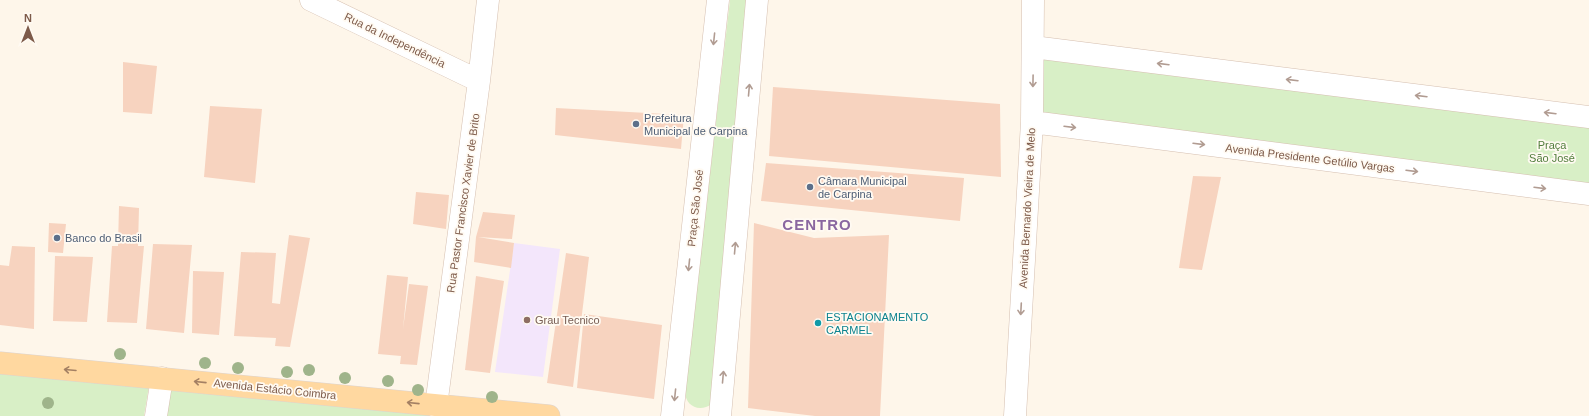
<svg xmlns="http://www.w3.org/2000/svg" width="1589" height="416" font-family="Helvetica,sans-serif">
  <rect width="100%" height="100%" fill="#fef6ea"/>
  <path fill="#f3e6fb" d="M514,243L560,249L543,377L495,372Z"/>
  <path fill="#d8efc6" d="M730,0H749L712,404C699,413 685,406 685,391Z
    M1037,50L1589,119V192L1038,121Z
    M0,372L149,386L144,416H0Z
    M167,384L494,416H162Z"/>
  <path fill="#f7d3bf" d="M123,62L157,66L152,114L123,112Z
    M773,87L1000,104L1001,177L769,156Z
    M210,106L262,109L255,183L204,177Z
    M556,108L684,115L681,149L555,135Z
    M766,163L964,178L960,221L761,201Z
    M1193,176L1221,177L1202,270L1179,268Z
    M416,192L449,195L446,229L413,224Z
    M119,206L139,208L138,246H144L137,323L107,322L112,246H118Z
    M483,212L515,215L512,239L478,237L514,243L511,268L474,262L476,237Z
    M49,223L66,224L63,253L48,252Z
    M754,223L814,238L889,235L880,416H815L748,408Z
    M289,235L310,238L290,347L275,346L276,338L234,336L241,252L276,253L272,303L280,304Z
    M153,244L192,245L184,333L146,329Z
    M12,246L35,247L34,329L0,325V265L9,266Z
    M566,253L589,257L573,387L547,383Z
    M55,256L93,257L87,322L53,321Z
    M193,271L224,272L219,335L192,333Z
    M387,275L408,277L403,329L409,284L428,286L417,365L400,364L401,356L378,354Z
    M476,276L504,281L490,373L465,370Z
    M584,314L662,325L654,399L577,388Z"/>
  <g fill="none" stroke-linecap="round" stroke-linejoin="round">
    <g stroke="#d5bfb0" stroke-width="23">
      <path id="street" d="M311,0L479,81
        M1033,47L1589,117
        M1032,122L1589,194
        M436,406L479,81L488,0
        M156,416L162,378
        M672,416L718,0
        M720,416L757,0
        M1015,416L1032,122L1033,0"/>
    </g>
    <g stroke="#ddd4d0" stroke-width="23">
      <path id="primary" d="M0,363L549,416"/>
    </g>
    <use href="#street" stroke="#fff" stroke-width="22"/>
    <use href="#primary" stroke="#ffd8a0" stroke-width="22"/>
  </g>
  <g fill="#9fb48b">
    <circle cx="120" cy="354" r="6"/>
    <circle cx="205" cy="363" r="6"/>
    <circle cx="238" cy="368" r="6"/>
    <circle cx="309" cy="370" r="6"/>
    <circle cx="287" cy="372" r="6"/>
    <circle cx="345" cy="378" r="6"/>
    <circle cx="388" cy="381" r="6"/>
    <circle cx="418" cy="390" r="6"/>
    <circle cx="492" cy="397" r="6"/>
    <circle cx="48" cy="403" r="6"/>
  </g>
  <defs><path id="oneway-shaft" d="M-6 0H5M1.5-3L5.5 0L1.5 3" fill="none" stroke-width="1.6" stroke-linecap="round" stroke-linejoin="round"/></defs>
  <g stroke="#b19c92">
    <use href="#oneway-shaft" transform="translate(714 39) rotate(96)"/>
    <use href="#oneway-shaft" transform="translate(1163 64) rotate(-173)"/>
    <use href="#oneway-shaft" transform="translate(1292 80) rotate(-173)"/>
    <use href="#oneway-shaft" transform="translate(1033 81) rotate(91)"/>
    <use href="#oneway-shaft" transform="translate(749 90) rotate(-85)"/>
    <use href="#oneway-shaft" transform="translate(1421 96) rotate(-173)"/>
    <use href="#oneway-shaft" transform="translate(1550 113) rotate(-173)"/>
    <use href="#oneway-shaft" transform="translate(1070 127) rotate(7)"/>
    <use href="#oneway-shaft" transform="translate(1199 144) rotate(7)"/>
    <use href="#oneway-shaft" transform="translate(1412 171) rotate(7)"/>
    <use href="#oneway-shaft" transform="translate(1540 188) rotate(7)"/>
    <use href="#oneway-shaft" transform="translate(735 248) rotate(-85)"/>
    <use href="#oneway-shaft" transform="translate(689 265) rotate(96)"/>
    <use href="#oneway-shaft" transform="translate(1021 309) rotate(93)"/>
    <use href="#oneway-shaft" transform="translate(723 377) rotate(-85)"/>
    <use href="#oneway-shaft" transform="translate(675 395) rotate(96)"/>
  </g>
  <g stroke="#a48063">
    <use href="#oneway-shaft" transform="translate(70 370) rotate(-175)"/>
    <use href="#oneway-shaft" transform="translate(200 382) rotate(-174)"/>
    <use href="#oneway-shaft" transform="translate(413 403) rotate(-174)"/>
  </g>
  <g fill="#5c6f8a" stroke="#fffaf2" stroke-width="1.5">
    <circle cx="636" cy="124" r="4"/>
    <circle cx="810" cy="187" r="4"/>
    <circle cx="57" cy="238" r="4"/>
  </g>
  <circle fill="#8d6e63" stroke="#fffaf2" stroke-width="1.5" cx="527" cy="320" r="4"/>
  <circle fill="#0f9aa8" stroke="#fffaf2" stroke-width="1.5" cx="818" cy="323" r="4"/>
  <g text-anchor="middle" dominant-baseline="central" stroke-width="3.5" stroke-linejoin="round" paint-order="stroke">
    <g font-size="11" fill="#7d5a49" stroke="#fffaf2">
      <text transform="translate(395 40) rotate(26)">Rua da Independência</text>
      <text transform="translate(1310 158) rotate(7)">Avenida Presidente Getúlio Vargas</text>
      <text transform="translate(463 203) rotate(-82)">Rua Pastor Francisco Xavier de Brito</text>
      <text transform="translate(695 208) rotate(-84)">Praça São José</text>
      <text transform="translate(1027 208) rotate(-87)">Avenida Bernardo Vieira de Melo</text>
      <text transform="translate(275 389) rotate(6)">Avenida Estácio Coimbra</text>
    </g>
    <g font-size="11" fill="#4e5e75" stroke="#fffaf2" text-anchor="start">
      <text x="644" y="118">Prefeitura<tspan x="644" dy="13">Municipal de Carpina</tspan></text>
      <text x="818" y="181">Câmara Municipal<tspan x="818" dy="13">de Carpina</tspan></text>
      <text x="65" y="238">Banco do Brasil</text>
    </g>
    <g font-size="11" fill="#527e3d" stroke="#fffaf2">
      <text x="1552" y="145">Praça<tspan x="1552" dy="13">São José</tspan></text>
    </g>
    <g font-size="11" fill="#0d838f" stroke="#fffaf2" text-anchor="start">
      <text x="826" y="317">ESTACIONAMENTO<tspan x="826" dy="13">CARMEL</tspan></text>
    </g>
    <g font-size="11" fill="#785e54" stroke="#fffaf2" text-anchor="start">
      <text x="535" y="320">Grau Tecnico</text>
    </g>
    <g font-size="15" font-weight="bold" letter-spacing="1" fill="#8a66a0" stroke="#fffaf2">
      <text x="817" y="224">CENTRO</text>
    </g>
  </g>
  <g transform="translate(28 28)" stroke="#fffaf2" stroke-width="3" paint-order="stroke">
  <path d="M0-3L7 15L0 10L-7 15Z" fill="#7d5a49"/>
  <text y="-6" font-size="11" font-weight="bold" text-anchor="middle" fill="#7d5a49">N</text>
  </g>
</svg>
